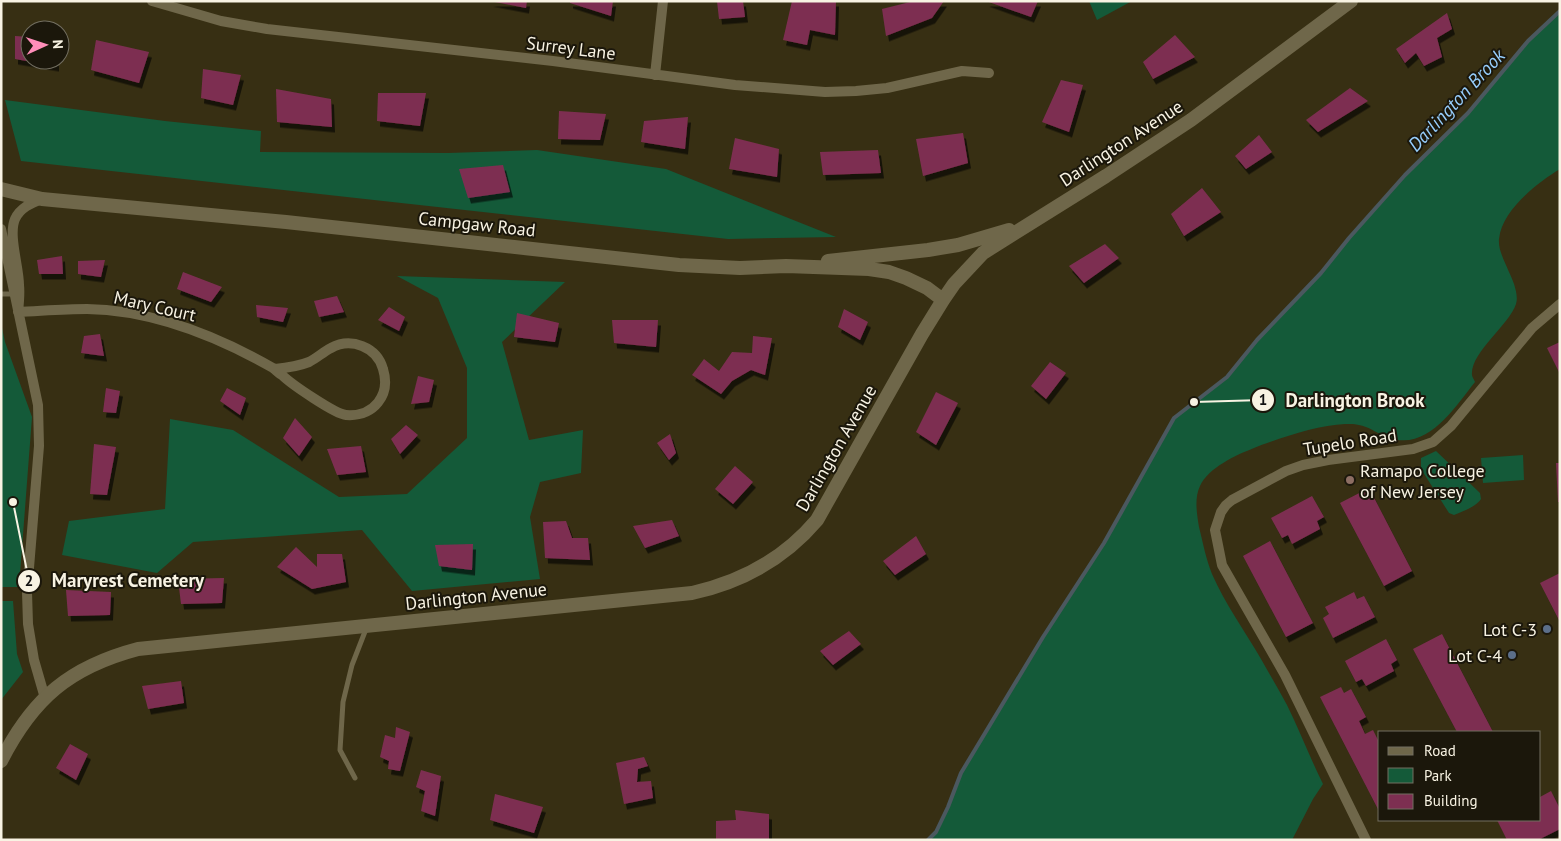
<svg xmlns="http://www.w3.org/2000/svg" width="1561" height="841" font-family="'PT Sans',sans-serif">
  <defs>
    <filter id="shadow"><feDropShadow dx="3" dy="5.5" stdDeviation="0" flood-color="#0009"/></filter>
  </defs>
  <rect width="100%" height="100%" fill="#372f13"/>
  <path fill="#145a39" d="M1089,1H1132L1097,20Z
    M1560,11V169C1537,183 1502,210 1499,239C1498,250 1505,262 1509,272C1513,280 1519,295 1516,304C1509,325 1470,353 1472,375C1472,377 1474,379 1475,382C1454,408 1427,453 1387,437C1370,430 1366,423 1345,424C1318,425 1280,438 1254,448C1236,455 1208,468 1200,486C1194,499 1197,514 1199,527C1203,543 1206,559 1212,574C1225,604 1245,631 1261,659C1270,675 1279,690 1287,705C1300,731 1310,758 1323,784L1313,799L1292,840H928L936,831L948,807L961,773L1043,637L1104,543L1174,418L1227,377L1257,340L1321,273L1349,238L1404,175L1468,113L1528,41Z
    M5,100L165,121L261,131L260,152L448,153L537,150L666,169L836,237L728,239L21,161Z
    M397,276L565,282L502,342L529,440L583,430L581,473L540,482L530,517L540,579L412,591L362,530L193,542L157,573L62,555L69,521L165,509L170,419L233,430L339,497L407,494L467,438V368L438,298Z
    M1,323L5,342L32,417L19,587H1Z
    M1436,451L1480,493L1481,499C1476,507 1463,511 1454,515L1449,513L1421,469V458Z
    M1523,455L1524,480L1483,483L1481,458Z
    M1,601H13L17,654L23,672L1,700Z"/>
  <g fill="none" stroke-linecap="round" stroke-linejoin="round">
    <path stroke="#4b585f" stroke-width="4" d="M928,840L936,832L948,807L961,773L1043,637L1104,543L1174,418L1227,377L1257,340L1321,273L1349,238L1405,175L1468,113L1528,41L1560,11"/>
  </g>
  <path fill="#7d2f51" filter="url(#shadow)" d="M490,1H527L526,8Z
    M570,1H613L611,16L570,3Z
    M717,1H743L745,17L719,19Z
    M792,1H836L835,35L810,30L807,45L783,40Z
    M914,1H944L932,18L886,36L882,9Z
    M986,1H1038L1031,17Z
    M1447,13L1452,29L1437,38L1442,57L1424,66L1416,53L1405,63L1396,49Z
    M1175,35L1195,57L1153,79L1143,62Z
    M15,36L30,37V60H56V66L15,59Z
    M96,40L149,52L139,83L91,70Z
    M203,69L241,75L233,105L201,98Z
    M1061,80L1083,85L1069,132L1042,122Z
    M1350,88L1368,101L1318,132L1306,120Z
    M276,89L331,99L332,127L277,122Z
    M378,93H426L420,126L377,121Z
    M559,111L606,114L600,140L558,139Z
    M688,117L685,149L641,142L644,121Z
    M963,133L968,163L923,176L916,139Z
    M1259,135L1272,152L1246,169L1235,156Z
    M735,138L779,149L777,177L729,169Z
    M878,150L881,173L823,175L820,152Z
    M503,165L510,192L468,198L459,169Z
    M1202,188L1221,212L1184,236L1171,214Z
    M1105,244L1119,258L1084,283L1069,266Z
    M62,256L63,274H39L37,260Z
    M105,260L101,277L78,274V261Z
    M183,272L222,287L211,302L177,289Z
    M337,296L344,312L319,317L314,301Z
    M256,305L288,308L283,322L257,317Z
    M389,307L405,317L399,331L378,320Z
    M844,309L868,322L860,340L838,327Z
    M517,313L559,323L555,342L514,337Z
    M612,320H658L656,347L614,343Z
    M100,334L104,356L81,353L84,336Z
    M753,336L772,338L765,375L751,370L732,381L721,394L692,375L704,359L719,371L732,352L752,353Z
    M1560,342V374L1547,348Z
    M1050,362L1066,373L1046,399L1031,386Z
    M418,376L434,380L429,402L411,404Z
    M106,388L120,391L116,413L103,412Z
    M227,388L246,398L240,415L220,401Z
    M936,392L958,403L936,445L916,432Z
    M295,418L312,437L299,456L283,438Z
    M406,425L418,435L400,454L391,439Z
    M670,434L676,453L669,460L657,443Z
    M94,444L116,447L107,495L90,494Z
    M361,446L366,472L337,475L327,449Z
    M1556,463H1560V502H1558Z
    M735,466L753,482L733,504L715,489Z
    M1369,488L1412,571L1384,586L1340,503Z
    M1312,496L1324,517L1317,521L1320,529L1292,544L1288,535L1282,538L1271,518Z
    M672,520L679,536L645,548L633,526Z
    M566,521L572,538H588L590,560L545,558L543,522Z
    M916,536L926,554L895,575L883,561Z
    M1270,541L1313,623L1286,637L1243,556Z
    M473,544L472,570L439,566L435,545Z
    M296,547L317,567V554H342L346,582L312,589L277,567Z
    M1560,573V622L1540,583Z
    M224,578L222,603L181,604L178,579Z
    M66,590L111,592L110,615L68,616Z
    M1354,592L1357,599L1364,596L1375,617L1333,638L1323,618L1329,614L1325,607Z
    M849,631L861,644L833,665L820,651Z
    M1442,634L1493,732H1457L1413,649Z
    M1386,639L1397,660L1391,664L1394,671L1366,686L1362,679L1356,682L1345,661Z
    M181,681L184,703L148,709L142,686Z
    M1341,687L1344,693L1351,689L1366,717L1359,721L1365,734L1373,730L1380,744V813L1320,697Z
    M396,727L410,732L400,771L388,769L389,761L380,757L385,735L395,738Z
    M70,744L88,754L76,780L56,768Z
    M644,757L648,766L638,769L637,782L651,781L653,798L624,804L616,763Z
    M421,770L441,776L435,816L421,811L425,791L416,787Z
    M1551,791L1560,809V829L1538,840H1507L1497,820H1540V797Z
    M495,794L543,807L534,833L490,820Z
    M735,810L769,814V840H716V821L736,820Z"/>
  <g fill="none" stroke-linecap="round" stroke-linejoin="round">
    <path stroke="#6f674a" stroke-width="5" d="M1,294H14
      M355,778L340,750L343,702L352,665L366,629"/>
    <path stroke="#6f674a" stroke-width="10" d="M152,1L221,21L267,29L553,61L735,85L825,92L856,91L887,88L962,71L989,73
      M655,75L663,1
      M42,199C31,203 20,208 15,219C8,235 19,267 19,285C20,294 19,303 18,312C41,311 64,309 87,309C152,310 217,336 273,368C276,370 278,373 282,375C291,384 335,414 346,415C374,417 391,395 383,369C377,347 351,337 331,348C323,352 317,358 309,362C299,366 286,368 275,369
      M1,229L38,405L39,446L27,592L28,624L34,660L45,698
      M1366,840L1285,675L1222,565L1215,530L1221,512L1226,505L1232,500L1286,471L1303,465L1328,460L1413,449L1433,442L1451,426L1532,328L1560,304"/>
    <path stroke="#6f674a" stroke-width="14" d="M1,189L42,199L286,222L679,265L740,268L786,266L869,269L889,272L906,278L927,288L943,300
      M828,261L928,250L958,245L1009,230
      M1,761C33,698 70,667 138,649L692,593C742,582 784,559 817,520L922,334L943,300L954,284L983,253L1106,176L1191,120L1351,1"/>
  </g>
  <circle fill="#8d6e63" stroke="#1b170b" stroke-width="2" cx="1350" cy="480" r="5"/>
  <g fill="#5c6f8a" stroke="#1b170b" stroke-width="2">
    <circle cx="1547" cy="629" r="5"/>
    <circle cx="1512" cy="655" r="5"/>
  </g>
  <g text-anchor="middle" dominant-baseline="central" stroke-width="4" stroke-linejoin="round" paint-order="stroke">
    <g font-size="18" fill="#f8f3e3" stroke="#1b170b">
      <text transform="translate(571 48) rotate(7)">Surrey Lane</text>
      <text transform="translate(1121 143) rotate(-33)">Darlington Avenue</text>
      <text transform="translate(477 224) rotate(6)">Campgaw Road</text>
      <text transform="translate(155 306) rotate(13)">Mary Court</text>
      <text transform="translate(1350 442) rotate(-9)">Tupelo Road</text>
      <text transform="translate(836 448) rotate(-60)">Darlington Avenue</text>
      <text transform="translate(476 596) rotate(-6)">Darlington Avenue</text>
    </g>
    <g font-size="18" fill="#f8f3e3" stroke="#1b170b" text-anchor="end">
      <text x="1360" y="470" text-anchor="start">Ramapo College<tspan x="1360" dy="21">of New Jersey</tspan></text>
      <text x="1537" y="629">Lot C-3</text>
      <text x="1502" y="655">Lot C-4</text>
    </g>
    <g font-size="19" font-style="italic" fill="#96cdfb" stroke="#1b170b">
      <text transform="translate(1456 100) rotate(-47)">Darlington Brook</text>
    </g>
  </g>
  <path fill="none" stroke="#f8f3e3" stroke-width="2" d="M1194 402L1263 400M13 502L29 581"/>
  <g fill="#f8f3e3" stroke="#1b170b" stroke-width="2">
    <circle cx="1194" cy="402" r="5"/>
    <circle cx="13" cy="502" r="5"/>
    <circle cx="1263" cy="400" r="12"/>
    <circle cx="29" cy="581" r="12"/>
  </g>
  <g font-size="15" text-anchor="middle" font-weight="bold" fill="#111">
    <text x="1263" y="405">1</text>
    <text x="29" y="586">2</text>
  </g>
  <g font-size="19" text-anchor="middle" font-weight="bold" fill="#f8f3e3" stroke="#1b170b" stroke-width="4" stroke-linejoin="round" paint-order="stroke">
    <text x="1355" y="407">Darlington Brook</text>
    <text x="128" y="587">Maryrest Cemetery</text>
  </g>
  <rect width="1561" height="841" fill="none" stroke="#f8f3e3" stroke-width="5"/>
  <rect x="1378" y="731" width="162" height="90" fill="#1b170b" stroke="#736f61"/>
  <rect x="1388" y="747" width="25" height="8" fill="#6f674a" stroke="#736f61"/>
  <text x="1424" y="756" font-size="15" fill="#f8f3e3">Road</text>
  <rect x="1388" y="768" width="25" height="15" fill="#145a39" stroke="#736f61"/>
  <text x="1424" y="781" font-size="15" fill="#f8f3e3">Park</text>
  <rect x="1388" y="794" width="25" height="15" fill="#7d2f51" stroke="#736f61"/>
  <text x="1424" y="806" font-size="15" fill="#f8f3e3">Building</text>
  <g transform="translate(45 45) rotate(87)"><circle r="24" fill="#1b170b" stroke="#736f61"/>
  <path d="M0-4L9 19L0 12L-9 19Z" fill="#ff8eb9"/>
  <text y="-8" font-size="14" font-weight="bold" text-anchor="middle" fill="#f8f3e3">N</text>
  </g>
</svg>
